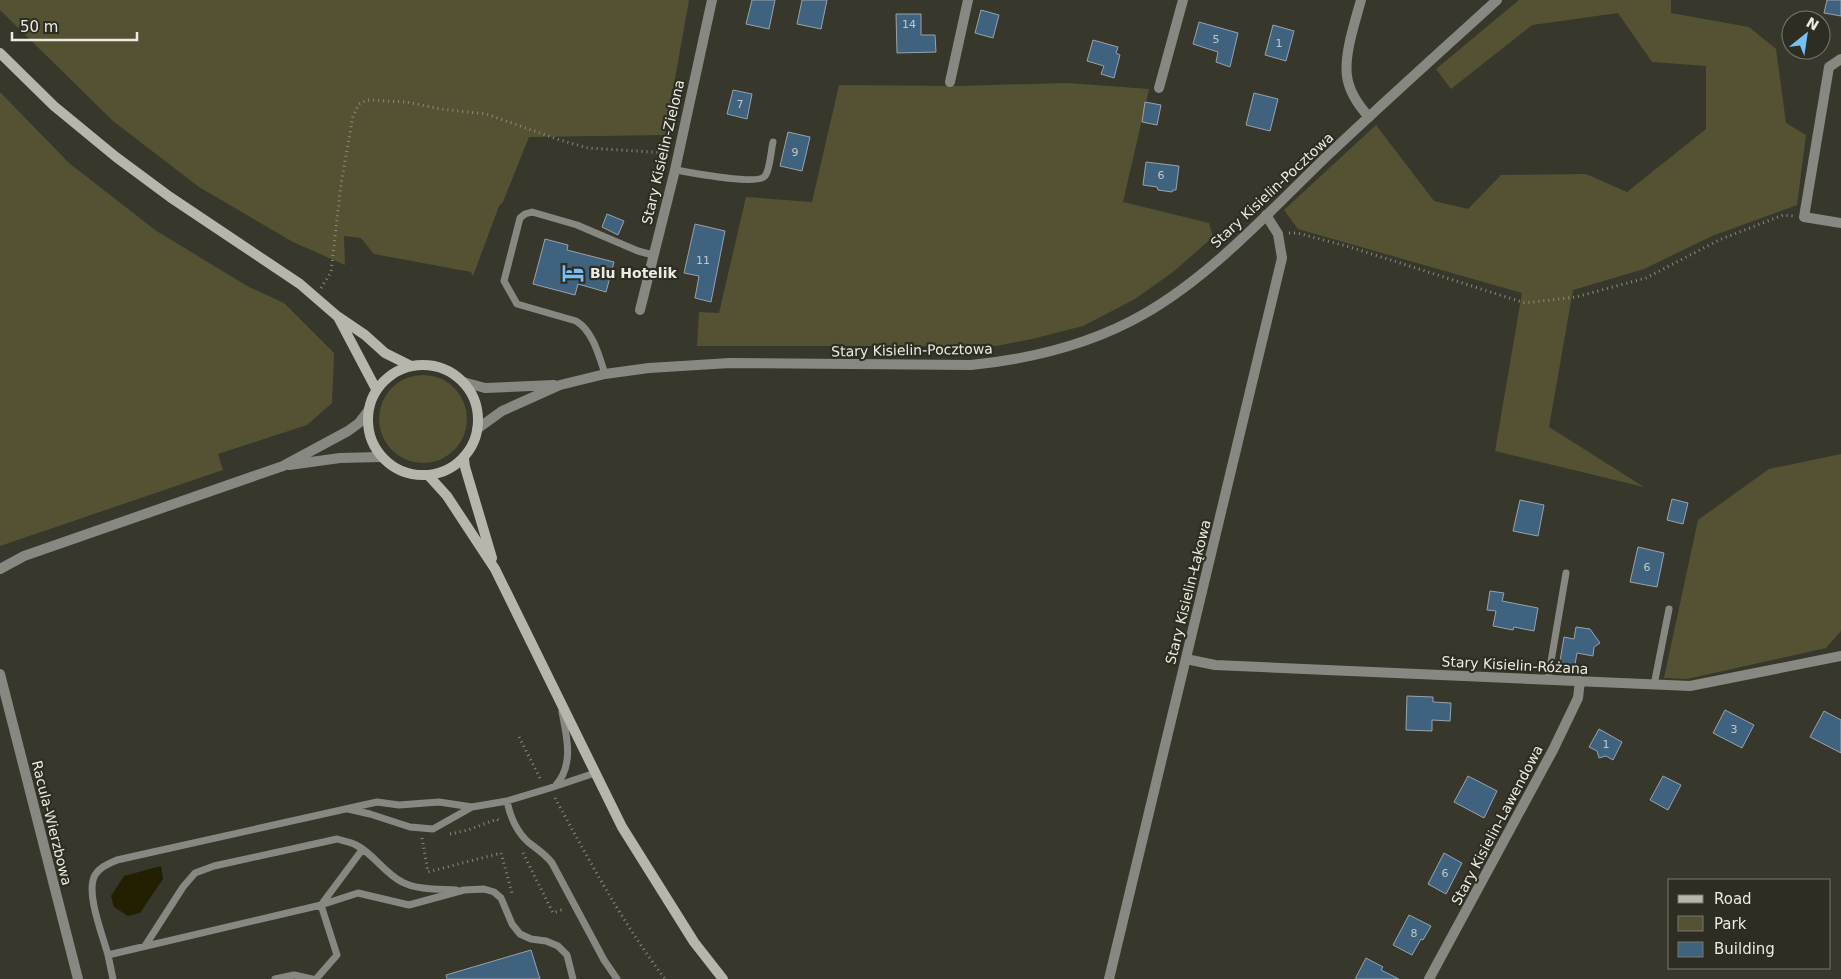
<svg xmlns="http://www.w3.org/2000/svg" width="1841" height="979" font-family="'DejaVu Sans',sans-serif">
  <rect width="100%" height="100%" fill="#38372c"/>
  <path fill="#555234" d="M0,0H689L665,135L529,137L503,202L499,206L473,276L471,272L374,254L361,238L344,236L345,265L293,242L199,187L113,121L0,10Z
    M1519,0H1671V13L1749,27L1776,49L1786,123L1806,135L1797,205L1712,236L1644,269L1573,290L1549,427L1644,487L1495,451L1522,293L1298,229L1284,210L1376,125L1434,201L1468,209L1501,175L1586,174L1627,192L1706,129V66L1652,62L1618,13L1532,25L1451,89L1436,69Z
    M1067,83L1149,89L1123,202L1209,223L1213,237L1173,272L1135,299L1083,326L1032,339L996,346H697L699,312L719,313L746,197L812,202L839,85L958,86Z
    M0,92L69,163L155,230L247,286L284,303L334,353L332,403L307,425L218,454L223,470L0,546Z
    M379 419a44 44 0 1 1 88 0a44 44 0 1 1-88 0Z
    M1841,454V631L1826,648L1687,679L1664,678L1698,520L1769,469Z"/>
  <path fill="#231f01" d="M161,866L163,879L140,913L128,916L114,907L111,896L124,876Z"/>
  <path fill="#3f637e" stroke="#97a3ac" d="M752,0H775L769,29L746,24Z
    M802,0H827L821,29L797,24Z
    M1827,0H1841V16L1824,13Z
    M981,10L999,15L993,38L975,33Z
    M896,14H921V35H935L936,52L897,53Z
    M1199,22L1238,33L1230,67L1216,62L1218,52L1193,44Z
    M1273,25L1294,31L1286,61L1265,55Z
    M1093,40L1118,47L1116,53L1120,55L1114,78L1101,74L1104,66L1087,61Z
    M733,90L752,94L747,119L727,114Z
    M1254,93L1278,99L1270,131L1246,125Z
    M1145,102L1161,105L1157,125L1142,122Z
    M788,132L810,137L802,171L780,166Z
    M1146,162L1179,166L1176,190H1173L1172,192L1158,190L1157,187L1143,185Z
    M607,214L624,221L618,235L602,227Z
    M695,224L725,231L711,302L695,298L699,276L684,273Z
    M545,239L568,245L567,250L614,262L606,292L578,284L575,295L533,284Z
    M1672,499L1688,503L1683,524L1667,520Z
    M1520,500L1544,505L1538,536L1513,531Z
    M1638,547L1664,553L1657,587L1630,582Z
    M1490,591L1504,593L1502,601L1538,608L1534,631L1514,627L1513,630L1493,626L1496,611L1487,610Z
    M1576,627L1590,629L1600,643L1594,647L1593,656L1577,653L1574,670L1559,667L1564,637L1574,639Z
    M1407,696L1433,697V702L1451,703L1450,721L1432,720V731L1406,730Z
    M1725,710L1754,725L1742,748L1713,733Z
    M1824,711L1841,720V753L1810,737Z
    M1599,729L1622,742L1613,760L1606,756L1599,758L1597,751L1589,747Z
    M1468,776L1497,791L1484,818L1454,802Z
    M1663,776L1681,785L1668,810L1650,800Z
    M1444,853L1462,863L1446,894L1428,884Z
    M1409,915L1431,926L1423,940L1421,939L1412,955L1393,945Z
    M531,950L540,979H447L446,975Z
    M1366,958L1383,967L1381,970L1399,979H1355Z"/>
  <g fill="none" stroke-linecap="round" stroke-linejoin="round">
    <path stroke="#8a8a80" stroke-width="3" stroke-dasharray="1 4" stroke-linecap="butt" d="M1289,233H1297L1350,247L1525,303L1576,297L1646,278L1719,240L1783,215L1793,216
      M321,288L331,272L341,184L353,116L359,104L367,100L406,102L441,109L486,114L560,140L588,148L668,153
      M519,737L541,780
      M555,798C589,860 622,922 665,979
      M450,834L468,830L497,819L500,822
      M422,838L428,872L501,853L512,893
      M523,853L553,913L564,909"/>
    <path stroke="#888882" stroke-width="7" d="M675,170C689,172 758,186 765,176C770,170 771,150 773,142
      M605,374C599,356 593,331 576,321L517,304L504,281L520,218L525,214L532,212L577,225L638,251L653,255
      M1548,679L1566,573
      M1654,685L1669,609
      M556,785C574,765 567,737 562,712
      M507,801C510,816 516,831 528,842C537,849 545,854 552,863L604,960L617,979
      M348,809L370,814L410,827L433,829L472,807
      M321,905L362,850
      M145,946L183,887L195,873L214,866L337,839C343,841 351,842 356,845C374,854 384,873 402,882C417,890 439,889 456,890
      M108,955L113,979
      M275,979L294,975L312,979
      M316,979L337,955L321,905
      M573,979L567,955L558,946L546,941L531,939L520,934L512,924L501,898L494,892L484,889L464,890L409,905L358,893L321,905L108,955C103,936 85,892 95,875C100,867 108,864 117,860L377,802L399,805L439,802L472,807L507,801L550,788L595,773"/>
    <path stroke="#888882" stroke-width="10" d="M1361,0C1355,22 1344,54 1347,76C1349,92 1359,106 1369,117
      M1841,59L1829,67L1804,217L1841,223
      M950,82L968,0
      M1159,88L1183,0
      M640,310L675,170L712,0
      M289,465L340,458L381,457
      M0,569L24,556L283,466L348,431L359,423L368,411
      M1186,659L1215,665L1690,686L1841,656
      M0,674L78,979
      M1109,979L1282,258L1278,234L1266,215
      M1429,979L1553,750L1578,698L1580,681"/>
    <path stroke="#888882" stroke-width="10" d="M463,382L485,388L554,385
      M477,429L502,411L560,385L605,374L649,368L730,363L971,365C1031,359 1090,345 1144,314C1211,276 1271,210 1327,156C1383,103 1440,52 1497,0"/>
    <path stroke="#b6b6ac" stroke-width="10" d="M0,53L54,106L116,157L170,197L300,284L337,316L365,335L385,353L411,366
      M338,317L376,389
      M368 420a55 55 0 1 1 110 0a55 55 0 1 1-110 0Z
      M464,459L465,467L492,558
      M428,475L447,496L495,569L622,827L694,942L723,979"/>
  </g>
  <defs>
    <g id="hotel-bare" transform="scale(1.725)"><path d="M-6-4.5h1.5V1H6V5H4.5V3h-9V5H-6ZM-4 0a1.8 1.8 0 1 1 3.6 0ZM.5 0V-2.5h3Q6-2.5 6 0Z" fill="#77c0f7" stroke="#2e2d22" stroke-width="2.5" paint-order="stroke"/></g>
  </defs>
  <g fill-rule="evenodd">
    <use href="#hotel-bare" x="573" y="273"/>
  </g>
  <g text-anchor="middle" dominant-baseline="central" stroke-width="4.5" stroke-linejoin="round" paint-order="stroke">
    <g font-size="11" fill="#c0c9ca">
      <text x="909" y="24">14</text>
      <text x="1216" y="39">5</text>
      <text x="1279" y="43">1</text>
      <text x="740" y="104">7</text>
      <text x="795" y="152">9</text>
      <text x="1161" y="175">6</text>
      <text x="703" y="260">11</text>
      <text x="1647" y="567">6</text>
      <text x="1734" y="729">3</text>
      <text x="1606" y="744">1</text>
      <text x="1445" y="873">6</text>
      <text x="1414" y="933">8</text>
    </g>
    <g font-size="14" fill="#ebebe3" stroke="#2e2d22">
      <text transform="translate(663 152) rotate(-77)">Stary Kisielin-Zielona</text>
      <text transform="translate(1272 190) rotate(-43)">Stary Kisielin-Pocztowa</text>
      <text transform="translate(912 350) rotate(-1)">Stary Kisielin-Pocztowa</text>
      <text transform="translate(1188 592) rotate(-76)">Stary Kisielin-Łąkowa</text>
      <text transform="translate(1515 665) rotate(3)">Stary Kisielin-Różana</text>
      <text transform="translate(52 823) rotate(76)">Racula-Wierzbowa</text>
      <text transform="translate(1497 825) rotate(-62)">Stary Kisielin-Lawendowa</text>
    </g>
    <g font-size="14" font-weight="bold" fill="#ebebe3" stroke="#2e2d22" text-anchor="start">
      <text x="590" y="273">Blu Hotelik</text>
    </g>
  </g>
  <rect x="1668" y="879" width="162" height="90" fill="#2e2d22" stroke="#7a796f"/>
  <rect x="1678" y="895" width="25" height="8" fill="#b6b6ac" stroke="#7a796f"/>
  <text x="1714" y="904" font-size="15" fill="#ebebe3">Road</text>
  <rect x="1678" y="916" width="25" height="15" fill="#555234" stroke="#7a796f"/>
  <text x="1714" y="929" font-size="15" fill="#ebebe3">Park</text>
  <rect x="1678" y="942" width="25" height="15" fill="#3f637e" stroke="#7a796f"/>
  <text x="1714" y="954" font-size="15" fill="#ebebe3">Building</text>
  <g transform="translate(1806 35) rotate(30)"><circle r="24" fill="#2e2d22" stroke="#7a796f"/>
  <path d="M0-4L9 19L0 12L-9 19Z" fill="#77c0f7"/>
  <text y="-8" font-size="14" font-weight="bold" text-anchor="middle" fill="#ebebe3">N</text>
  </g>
  <path d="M12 32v8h125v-8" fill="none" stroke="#ebebe3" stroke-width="2.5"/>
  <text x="20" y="32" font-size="15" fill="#ebebe3" stroke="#2e2d22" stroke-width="4" paint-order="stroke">50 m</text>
</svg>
